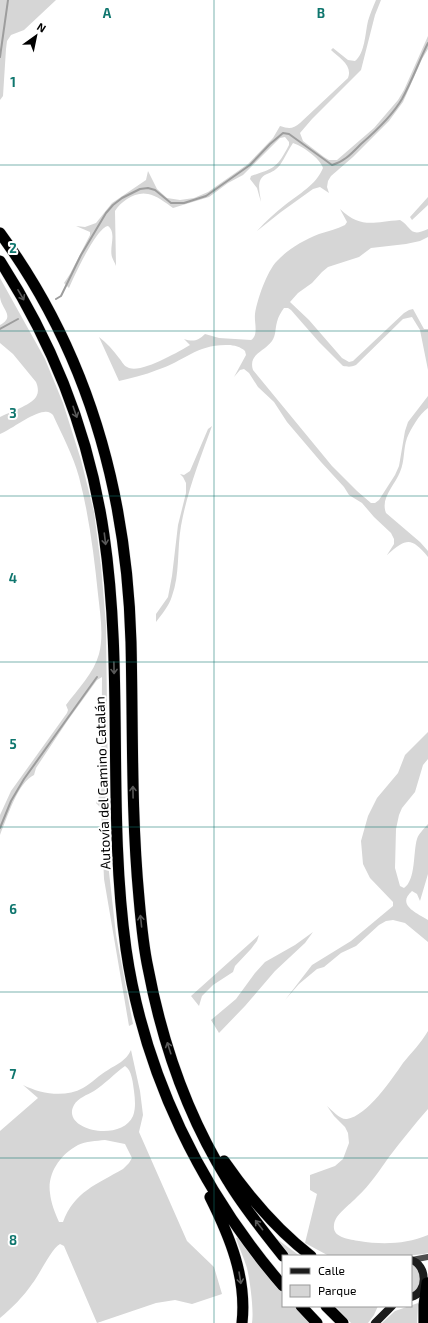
<svg xmlns="http://www.w3.org/2000/svg" width="428" height="1323" font-family="'Exo 2',sans-serif">
  <rect width="100%" height="100%" fill="#fff"/>
  <path fill="#d6d6d6" fill-rule="evenodd" d="M0,0H56L24,30L11,35L7,41L6,49L3,96L0,100Z
    M376,0H381L375,15L361,70L312,119L300,133L303,141L324,157L329,160H337L374,128L398,100L404,90L428,36V49L422,59L403,102L389,121L353,157L331,176L328,181L327,187L329,193L320,187L313,189L281,212L257,231C266,221 275,213 285,205C299,194 316,185 323,168C320,158 302,146 293,143C288,150 285,158 280,165C276,170 272,172 267,174C255,179 260,192 261,202L257,188L250,179L251,176C275,168 277,168 289,145V142L285,137L280,138L243,175L228,183L209,197L173,208C166,203 156,195 148,194C136,191 121,201 115,211L116,266C115,263 113,260 112,257C109,247 117,233 108,226C97,227 74,276 69,288L64,283L70,274L90,235V232L76,226L85,227L96,223L112,203L146,180L148,171L157,189L167,198L180,200L194,198L208,192L248,164L273,138L280,126C289,129 293,129 300,123L348,78C353,65 339,58 331,50L333,48L348,60L355,61C365,53 365,34 368,21C370,14 373,7 376,0Z
    M428,197V205L412,220L410,217Z
    M340,209C361,229 373,222 400,220C412,227 409,238 428,229V237L420,241L406,244L371,248L359,257L328,267L322,272L312,283L298,293L290,302L309,320L342,358L349,362L353,361L404,313L409,310L413,309L424,329H428V370L420,330L412,317L403,319L356,365C351,367 349,367 343,366L319,342L291,310L288,308H284C281,312 278,317 277,322C275,329 276,335 272,341C264,352 248,354 253,370L332,466L357,491L371,503H375L379,500L395,475L399,466L405,431L408,422L428,396V408C419,414 411,429 407,438C403,449 405,461 400,472C395,485 380,498 386,513L420,542L428,551V557C411,537 407,538 387,555L394,544V539L391,533L374,517L362,503L349,495L344,487L321,462L287,422L274,402L258,387L249,373L244,369L240,370L234,377L246,355L245,351C241,347 234,345 228,345C197,344 185,361 157,370C145,375 131,378 119,381L99,337C107,343 113,350 119,358C122,361 123,365 127,367C139,375 178,352 190,345L184,339C193,342 198,341 205,334L219,338L251,340C259,335 254,323 255,314C257,300 267,271 277,261C288,249 304,240 319,234C328,231 337,229 345,225L347,222Z
    M0,278L45,359L63,403L81,460L94,512L101,566L106,625L109,872L116,935L133,1024L129,1026L104,879L101,808L96,803L101,793L102,677L97,680L68,720L36,768L34,775C18,782 7,818 0,835V815L11,791L67,713L68,710L66,705C77,690 94,673 99,654C104,635 100,613 98,594C94,555 89,515 79,477C73,455 62,435 53,415C51,413 48,411 44,412C32,413 12,429 0,434V417C8,413 31,405 36,397C39,392 38,387 36,382L13,354L0,343V325C16,316 1,309 0,297C0,291 0,284 0,278Z
    M212,426C200,459 187,492 181,526C177,548 180,575 172,596C169,606 162,614 156,622V614L168,597L172,576L178,525L186,493V483L183,477L180,474L184,475L190,471L208,429Z
    M428,732V759L423,765L415,792L402,808L399,815L396,829L395,868L400,886L404,888C416,880 413,852 417,839C419,833 424,829 428,824V874L420,901L417,894L412,891C396,905 417,913 428,920V942L405,923L393,920L386,921L379,925L356,946L341,953L324,967L317,969L299,984L285,1000L312,965L351,941L393,906V902L370,878L363,864L361,841L368,816L377,798L398,773L405,755Z
    M313,932L305,943L275,971L245,1006L219,1033L211,1020L236,999L255,973L265,962L295,945Z
    M259,935L257,941L251,949L235,966L233,972L213,985L202,996L199,1006L191,996Z
    M428,1031V1109C414,1125 402,1140 389,1157C379,1171 370,1185 357,1197C350,1205 335,1214 334,1225C332,1238 350,1239 359,1241C383,1245 406,1244 428,1235V1253L424,1254L405,1256H329L305,1243L317,1194L310,1190V1175L335,1166L343,1159L349,1143L348,1133L345,1127L334,1116L327,1106C332,1110 340,1120 347,1119C367,1116 392,1079 403,1063C412,1052 421,1043 428,1031Z
    M131,1050L140,1091L143,1115L139,1132L187,1241L214,1267L222,1294L192,1304L175,1300L156,1303L97,1323L64,1246L60,1244C51,1249 40,1274 32,1284C23,1297 12,1308 0,1318V1131L38,1098L23,1085C41,1094 65,1098 83,1088C92,1083 99,1075 108,1070C117,1064 126,1061 131,1050ZM125,1066C132,1070 133,1084 134,1091C135,1099 136,1108 133,1116C121,1143 60,1130 74,1105C78,1098 87,1095 94,1091C105,1084 114,1074 125,1066ZM105,1140L125,1144L132,1158L129,1163L123,1169C97,1184 74,1192 63,1222H59C55,1213 51,1203 50,1193C47,1173 61,1154 78,1145C86,1141 96,1141 105,1140Z
    M273,1236L300,1256H290Z
    M239,1237L283,1294V1306H294L310,1323H252C254,1310 250,1281 247,1268C244,1258 239,1248 236,1238Z
    M411,1264L415,1265L422,1271L421,1288L411,1293Z
    M418,1303L417,1323H382L395,1311Z
    M335,1306H378L374,1315L368,1323H351Z"/>
  <g fill="none" stroke-linecap="round" stroke-linejoin="round">
    <path stroke="#9d9d9d" stroke-width="2" d="M0,57L8,0
      M56,299L61,296L81,255L106,213L113,205L122,198L140,189L148,188L155,190L171,203H184L206,196L250,165L270,144L283,133L289,134L332,165C344,162 352,153 361,144C376,131 392,116 402,99C412,81 419,61 428,43
      M0,329L18,319
      M0,828L11,801L24,779L97,677"/>
    <g stroke="#dbdbdb" stroke-width="12">
      <path id="highway" d="M0,233C88,353 127,494 131,642C133,727 131,813 139,898C141,921 143,945 148,968C162,1042 188,1117 228,1181C244,1208 264,1232 283,1256
        M0,261C54,345 90,437 104,535C124,672 107,812 126,949C144,1074 201,1191 283,1286
        M224,1161C249,1197 277,1230 311,1256
        M210,1197C230,1237 247,1278 242,1323
        M301,1306L317,1323
        M326,1306L343,1323
        M424,1323V1305L427,1283"/>
    </g>
    <path stroke="#4f4f4f" stroke-width="6" d="M412,1260L428,1257"/>
    <path stroke="#1c1c1c" stroke-width="8" d="M411,1260C428,1265 428,1293 411,1297
      M375,1323L392,1306"/>
    <use href="#highway" stroke="#000" stroke-width="11"/>
  </g>
  <defs><path id="oneway-shaft" d="M-6 0H5M1.5-3L5.5 0L1.5 3" fill="none" stroke-width="1.6" stroke-linecap="round" stroke-linejoin="round"/></defs>
  <g stroke="#595959">
    <use href="#oneway-shaft" transform="translate(21 295) rotate(60)"/>
    <use href="#oneway-shaft" transform="translate(75 412) rotate(71)"/>
    <use href="#oneway-shaft" transform="translate(105 539) rotate(83)"/>
    <use href="#oneway-shaft" transform="translate(114 668) rotate(89)"/>
    <use href="#oneway-shaft" transform="translate(133 792) rotate(-91)"/>
    <use href="#oneway-shaft" transform="translate(141 921) rotate(-96)"/>
    <use href="#oneway-shaft" transform="translate(169 1048) rotate(-108)"/>
    <use href="#oneway-shaft" transform="translate(259 1225) rotate(-128)"/>
    <use href="#oneway-shaft" transform="translate(240 1278) rotate(81)"/>
  </g>
  <path fill="none" stroke="#0f766e" stroke-width="1" stroke-opacity="0.55" d="M214,0V1323M0,165H428M0,331H428M0,496H428M0,662H428M0,827H428M0,992H428M0,1158H428"/>
  <g text-anchor="middle" dominant-baseline="central" stroke-width="4" stroke-linejoin="round" paint-order="stroke">
    <g font-size="14" fill="#000" stroke="#fff">
      <text transform="translate(102 783) rotate(-92)">Autovía del Camino Catalán</text>
    </g>
  </g>
  <g font-size="13" text-anchor="middle" font-weight="bold" fill="#0f766e" stroke="#fff" stroke-width="4" stroke-linejoin="round" paint-order="stroke">
    <text x="107" y="18">A</text>
    <text x="321" y="18">B</text>
    <text x="13" y="87">1</text>
    <text x="13" y="253">2</text>
    <text x="13" y="418">3</text>
    <text x="13" y="583">4</text>
    <text x="13" y="749">5</text>
    <text x="13" y="914">6</text>
    <text x="13" y="1079">7</text>
    <text x="13" y="1245">8</text>
  </g>
  <rect x="282" y="1255" width="130" height="52" fill="#ffffff" stroke="#999999"/>
  <rect x="290" y="1268" width="20" height="6" fill="#1c1c1c" stroke="#999999"/>
  <text x="318" y="1275" font-size="12" fill="#000000">Calle</text>
  <rect x="290" y="1285" width="20" height="12" fill="#d6d6d6" stroke="#999999"/>
  <text x="318" y="1295" font-size="12" fill="#000000">Parque</text>
  <g transform="translate(36 36) rotate(33)" stroke="#ffffff" stroke-width="3" paint-order="stroke">
  <path d="M0-3L7 15L0 10L-7 15Z" fill="#000000"/>
  <text y="-6" font-size="11" font-weight="bold" text-anchor="middle" fill="#000000">N</text>
  </g>
</svg>
